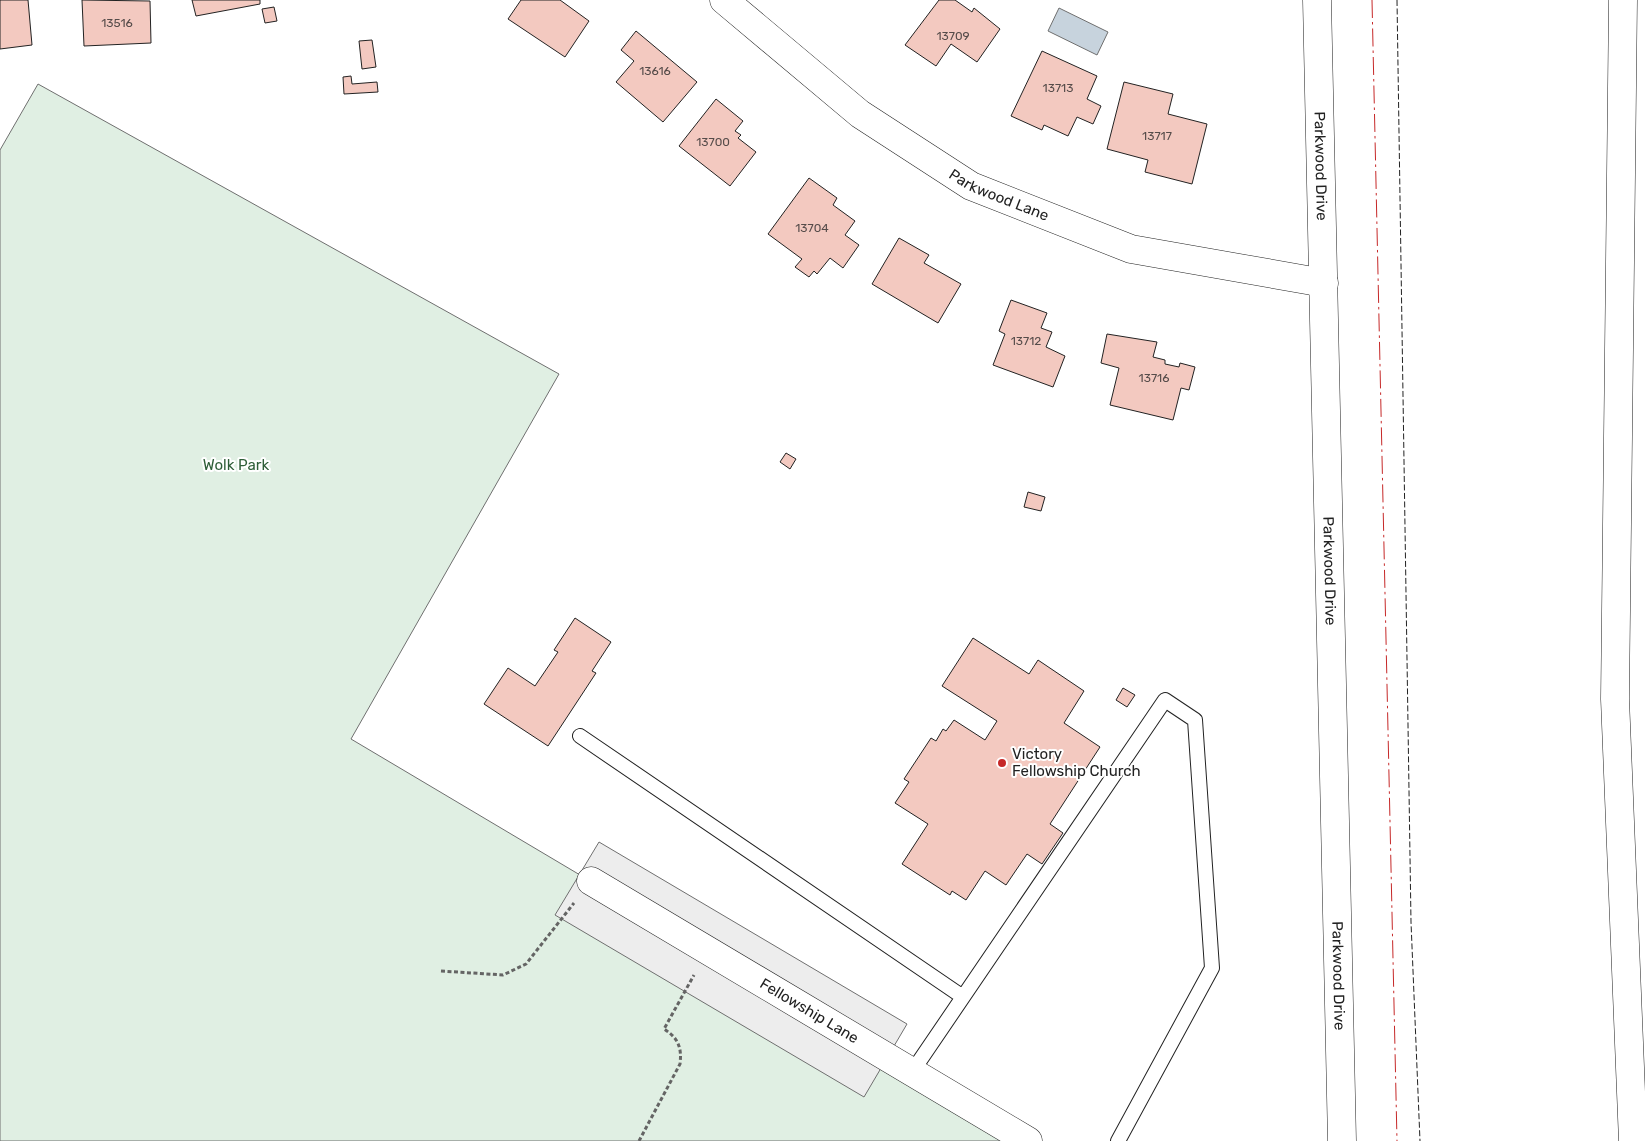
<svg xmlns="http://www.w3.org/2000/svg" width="1645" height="1141" font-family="Rubik,sans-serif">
  <rect width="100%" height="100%" fill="#fff"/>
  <path fill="#e0efe3" stroke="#6f6f6f" d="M38,84L559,374L351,739L1028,1141H0V150Z"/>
  <path fill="#ededed" stroke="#6f6f6f" d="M599,842L907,1024L864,1097L555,915Z"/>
  <path fill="#c7d3dd" stroke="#6f6f6f" d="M1059,8L1108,32L1097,55L1048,31Z"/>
  <path fill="#f3c9c0" stroke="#222" d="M0,0H28L32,45L0,49Z
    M82,0L150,1L151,43L84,46Z
    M192,0H260V4L196,16Z
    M521,0H560L589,21L565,57L508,19Z
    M939,0H955L972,12L974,8L1000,29L977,62L951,44L936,66L905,45Z
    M274,7L277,21L265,23L262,9Z
    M636,31L697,82L663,122L616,82L634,61L621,50Z
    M372,40L376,67L362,69L359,41Z
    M1042,51L1097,76L1087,99L1101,106L1093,124L1077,117L1068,136L1044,125L1042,130L1011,116Z
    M351,76L352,84L377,82L378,92L344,94L343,77Z
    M1124,82L1173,94L1168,114L1207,124L1192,184L1145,172L1148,160L1107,149Z
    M716,99L743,121L735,131L741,135L738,138L756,152L730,186L679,146Z
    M809,178L837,198L833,205L855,221L845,235L859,245L843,268L830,258L817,274L814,271L809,277L795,267L802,259L768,234Z
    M899,238L929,255L924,263L961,284L938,323L872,284Z
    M1011,300L1047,313L1041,328L1052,332L1046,347L1065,356L1053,387L993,365L1005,334L999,331Z
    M1107,334L1157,342L1153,357L1165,360V364L1179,367L1180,363L1195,367L1189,390L1181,388L1173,420L1110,405L1119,368L1101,363Z
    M786,453L796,459L790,469L780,462Z
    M1028,492L1045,497L1041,511L1024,507Z
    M575,618L611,642L592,671L596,673L548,746L484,704L508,668L535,686L558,652L554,650Z
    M973,638L1029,674L1038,660L1084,691L1064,723L1100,747L1050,824L1063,833L1042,864L1027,854L1006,885L985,871L966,900L952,891L950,895L902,864L928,824L895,803L909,782L904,779L931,738L936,741L943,729L946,731L954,720L985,740L997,721L942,686Z
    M1123,688L1135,695L1127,707L1116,700Z"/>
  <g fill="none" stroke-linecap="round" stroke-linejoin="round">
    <g stroke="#222" stroke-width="16">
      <path id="service" d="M580,736L963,997
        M912,1072L1165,700L1195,720L1212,968L1118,1141"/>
    </g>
    <g stroke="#222" stroke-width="29">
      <g id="minor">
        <path id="s1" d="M724,0L860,114L971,186L1131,249L1324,283"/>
        <path id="s2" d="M591,881L1028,1141"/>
      </g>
    </g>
    <g stroke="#222" stroke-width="29">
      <g id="tertiary">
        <path id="s3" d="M1317,0L1342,1141"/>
      </g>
    </g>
    <g stroke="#222" stroke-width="29">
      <path id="motorway" d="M1623,0L1615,699L1633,1141"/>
    </g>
    <path stroke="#646464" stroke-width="3" stroke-dasharray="4 2.5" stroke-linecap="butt" d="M441,971L503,975L526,964L574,903
      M639,1141L680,1064C682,1047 678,1038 664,1029L694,975"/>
    <use href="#service" stroke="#fff" stroke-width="14"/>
    <use href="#minor" stroke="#fff" stroke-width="28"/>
    <use href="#tertiary" stroke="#fff" stroke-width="28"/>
    <use href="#motorway" stroke="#fff" stroke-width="28"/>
    <path stroke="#222" stroke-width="1" stroke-dasharray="6 2.5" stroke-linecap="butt" d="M1397,0L1411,922L1420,1141"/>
    <path stroke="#c62828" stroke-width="1" stroke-dasharray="18 4 2.5 4" stroke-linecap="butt" d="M1372,0L1397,1141"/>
  </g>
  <circle fill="#c62828" stroke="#fff" stroke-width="2" cx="1002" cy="763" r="5"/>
  <g text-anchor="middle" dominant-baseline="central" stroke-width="4" stroke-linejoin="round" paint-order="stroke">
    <g font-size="12" fill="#564c4a">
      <text x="117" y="23">13516</text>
      <text x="953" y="36">13709</text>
      <text x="655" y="71">13616</text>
      <text x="1058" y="88">13713</text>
      <text x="1157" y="136">13717</text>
      <text x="713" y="142">13700</text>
      <text x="812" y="228">13704</text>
      <text x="1026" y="341">13712</text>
      <text x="1154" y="378">13716</text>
    </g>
    <g font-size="15" fill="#222" stroke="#fff">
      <text stroke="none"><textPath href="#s3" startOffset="166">Parkwood Drive</textPath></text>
      <text stroke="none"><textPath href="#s1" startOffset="339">Parkwood Lane</textPath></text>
      <text stroke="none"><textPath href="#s3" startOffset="571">Parkwood Drive</textPath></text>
      <text stroke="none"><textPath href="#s3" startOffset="976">Parkwood Drive</textPath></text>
      <text stroke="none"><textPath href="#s2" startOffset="254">Fellowship Lane</textPath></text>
    </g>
    <g font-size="15" fill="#2f5e38" stroke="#fff">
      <text x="236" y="465">Wolk Park</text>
    </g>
    <g font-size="15" fill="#222" stroke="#fff" text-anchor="start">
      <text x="1012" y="754">Victory<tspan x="1012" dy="17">Fellowship Church</tspan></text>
    </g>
  </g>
</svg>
